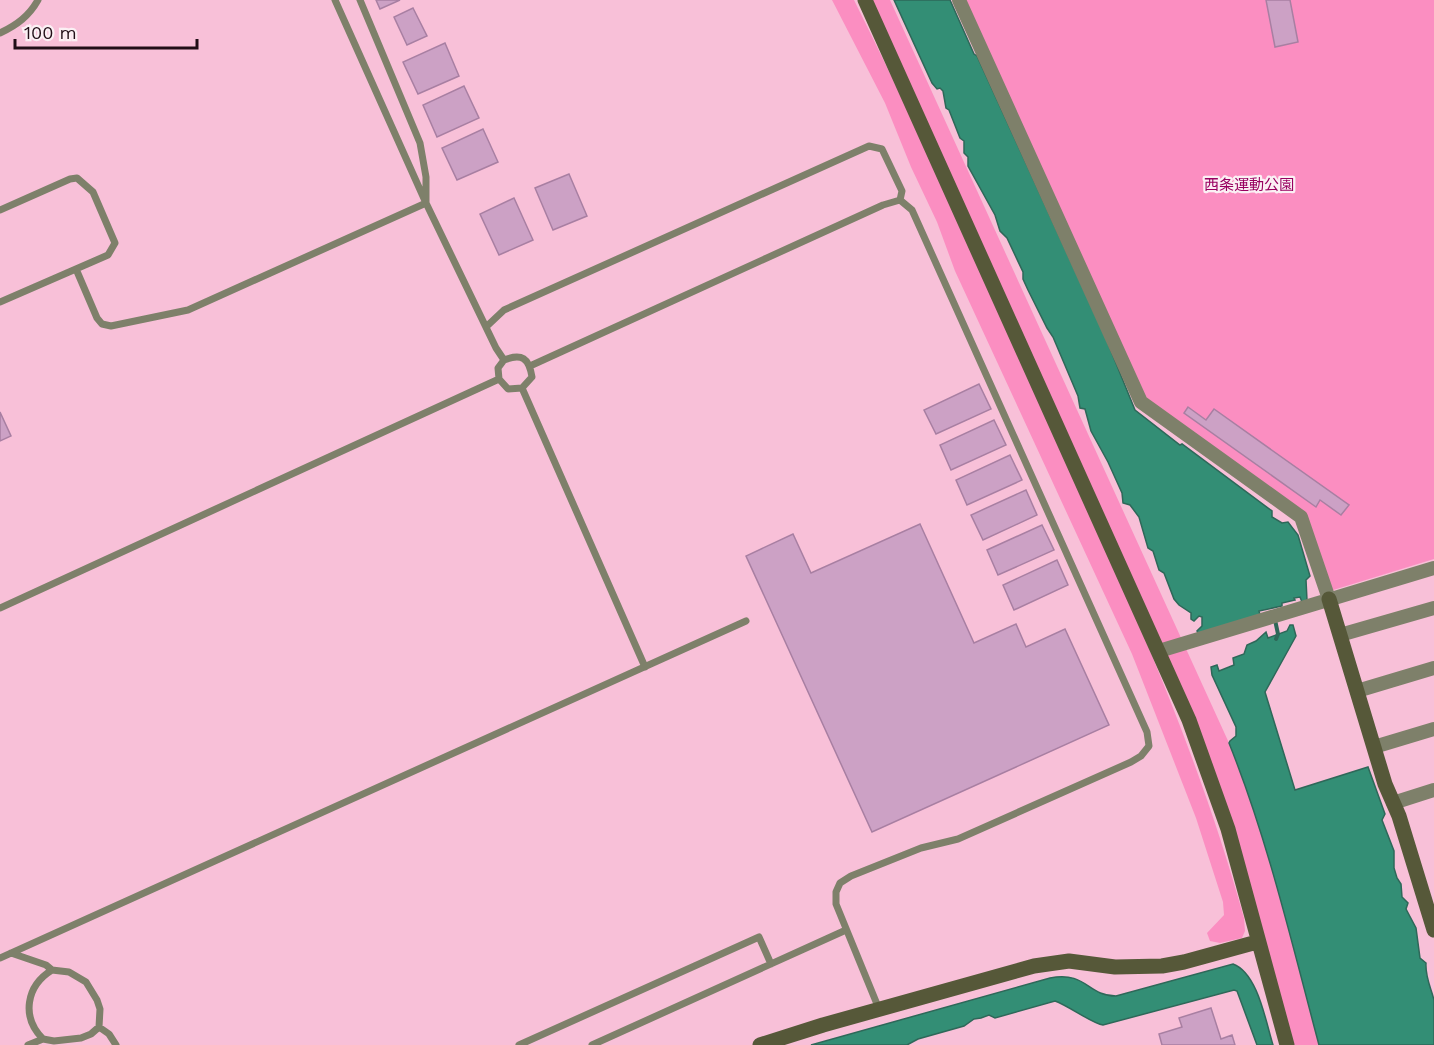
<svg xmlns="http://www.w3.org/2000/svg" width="1434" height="1045" font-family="'Work Sans','Noto Sans JP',sans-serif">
  <rect width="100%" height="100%" fill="#f8c0d8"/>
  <path fill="#fb8ec1" d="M832,0H854C923,138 984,279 1048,419C1122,583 1196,744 1244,918L1245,931L1242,938L1220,943L1210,941L1207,933L1224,915L1223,902L1196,818L1132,654L955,271L937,222L911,167L885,103Z
    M870,0H890L1229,743C1268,840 1292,944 1319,1045H1293L1238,845Z
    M962,0H1434V559L1330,591L1304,514L1144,400Z"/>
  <path fill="#338e75" stroke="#2e6859" stroke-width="1.5" d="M894,0H950L974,54L977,56L1105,336L1135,410L1180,445L1182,444L1272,511V517L1282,523L1288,522L1298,535L1310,576L1306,580L1307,600L1302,602L1300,597L1294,598L1295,600L1282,603V606L1259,611L1260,615L1199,635L1197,631L1202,626V617L1199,616L1194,621L1191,619V613L1179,605L1174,599L1164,573L1159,570L1153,551L1148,548L1139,517L1130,505L1123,503L1122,493L1108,462L1091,431L1085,409L1080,408L1078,396L1053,337L1047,328L1028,290L1023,279V272L1007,238L1000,231L995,215L968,166V157L964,153V141L960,138L949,110L946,108L943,91L940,88L937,89L932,83Z
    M1290,625H1293L1296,636L1265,692L1295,790L1368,767L1385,814L1382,820L1394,851V868L1397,878L1401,884L1402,897L1408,903L1406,909L1416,928L1420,958L1426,963C1425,977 1431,988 1434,1000C1434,1014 1434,1031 1434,1045H1319C1292,944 1268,840 1229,743L1230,741L1236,736V727L1212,675L1211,667L1217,665L1219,671L1234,665L1233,658L1244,654L1247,645L1256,641L1266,632L1268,638L1287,631Z
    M1233,964C1258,973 1266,1023 1273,1045H1257L1237,991L1234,990L1103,1025C1093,1024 1069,1006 1055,1001L995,1018L989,1015L981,1018L974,1019L964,1026L918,1039L907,1045H811L1050,978C1087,971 1087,996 1116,996Z"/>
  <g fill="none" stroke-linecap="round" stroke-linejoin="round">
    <path stroke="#2e6859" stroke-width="4" d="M1275,620L1278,634L1276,639"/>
  </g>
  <path fill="#cca1c5" stroke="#a87fa2" stroke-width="1.5" d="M376,0H400L380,9Z
    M1266,0H1290L1298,42L1275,47Z
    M413,8L427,36L407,45L394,17Z
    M445,43L459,76L418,94L403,62Z
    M464,86L479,118L437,137L423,105Z
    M483,129L498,162L457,180L442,148Z
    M569,174L587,216L553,230L535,188Z
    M514,198L533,240L499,255L480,214Z
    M979,384L991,409L936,434L924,410Z
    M1188,407L1206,420L1214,409L1349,505L1341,515L1320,500L1316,507L1184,413Z
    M0,412L11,436L0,441Z
    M994,420L1006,445L951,470L940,445Z
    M1010,455L1022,480L967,505L956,480Z
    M1026,490L1037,515L983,540L971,515Z
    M920,524L974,643L1016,624L1026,647L1065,629L1109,725L872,832L746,556L793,534L811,573Z
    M1042,525L1054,550L998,575L987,550Z
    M1057,560L1068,585L1014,610L1003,585Z
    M1211,1008L1221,1039L1232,1035L1235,1045H1162L1159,1034L1182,1027L1179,1018Z"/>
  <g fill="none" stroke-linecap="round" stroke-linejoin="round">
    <path stroke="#7e806a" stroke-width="7" d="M335,0L426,203L496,348L504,360L498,368L499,379L508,389L522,388L645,667
      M0,33C17,25 29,16 38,0
      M0,210L70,179L77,178L93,192L115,243L108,255L0,302
      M76,269L97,318L102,324L111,326L188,310L426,203V177L420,143L360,0
      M486,327L504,310L869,146L882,149L902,191L900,200L912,210L1147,732L1149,746L1141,756L1131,762L958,839L921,848L851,876L840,883L836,892V904L879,1009
      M504,360C522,353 529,358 532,377L522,388
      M530,366L883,205L900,200
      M0,608L499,379
      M11,953L46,965L52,970L69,972L86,982L97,1000L100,1009L99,1027L109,1034L116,1045
      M0,958L746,621
      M43,1039C21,1017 26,986 52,970
      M28,1045L43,1039L54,1041L81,1038L91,1034L99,1027
      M519,1045L759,937L771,964
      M592,1045L846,930"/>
    <path stroke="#7e806a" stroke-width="14" d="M959,0L1141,402L1301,517L1329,599
      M1340,635L1434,608
      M1159,651L1434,568
      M1357,691L1434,668
      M1374,747L1434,729
      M1393,803L1434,790"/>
    <path stroke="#565839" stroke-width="15" d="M865,0L1189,720L1228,829L1287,1045
      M1329,599L1385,784L1399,816L1434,930
      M760,1045L823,1025L1034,966L1069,961L1115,967L1162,966L1184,962L1257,942"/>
  </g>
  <g text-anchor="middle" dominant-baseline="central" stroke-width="4.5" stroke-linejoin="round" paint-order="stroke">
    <g font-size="15" fill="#980060" stroke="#fbf0f4">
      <text x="1249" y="185">西条運動公園</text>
    </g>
  </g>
  <path d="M15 39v9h182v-9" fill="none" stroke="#210e17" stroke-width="3"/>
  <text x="24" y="39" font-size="18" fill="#210e17" stroke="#fbf0f4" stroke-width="4.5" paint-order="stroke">100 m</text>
</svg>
